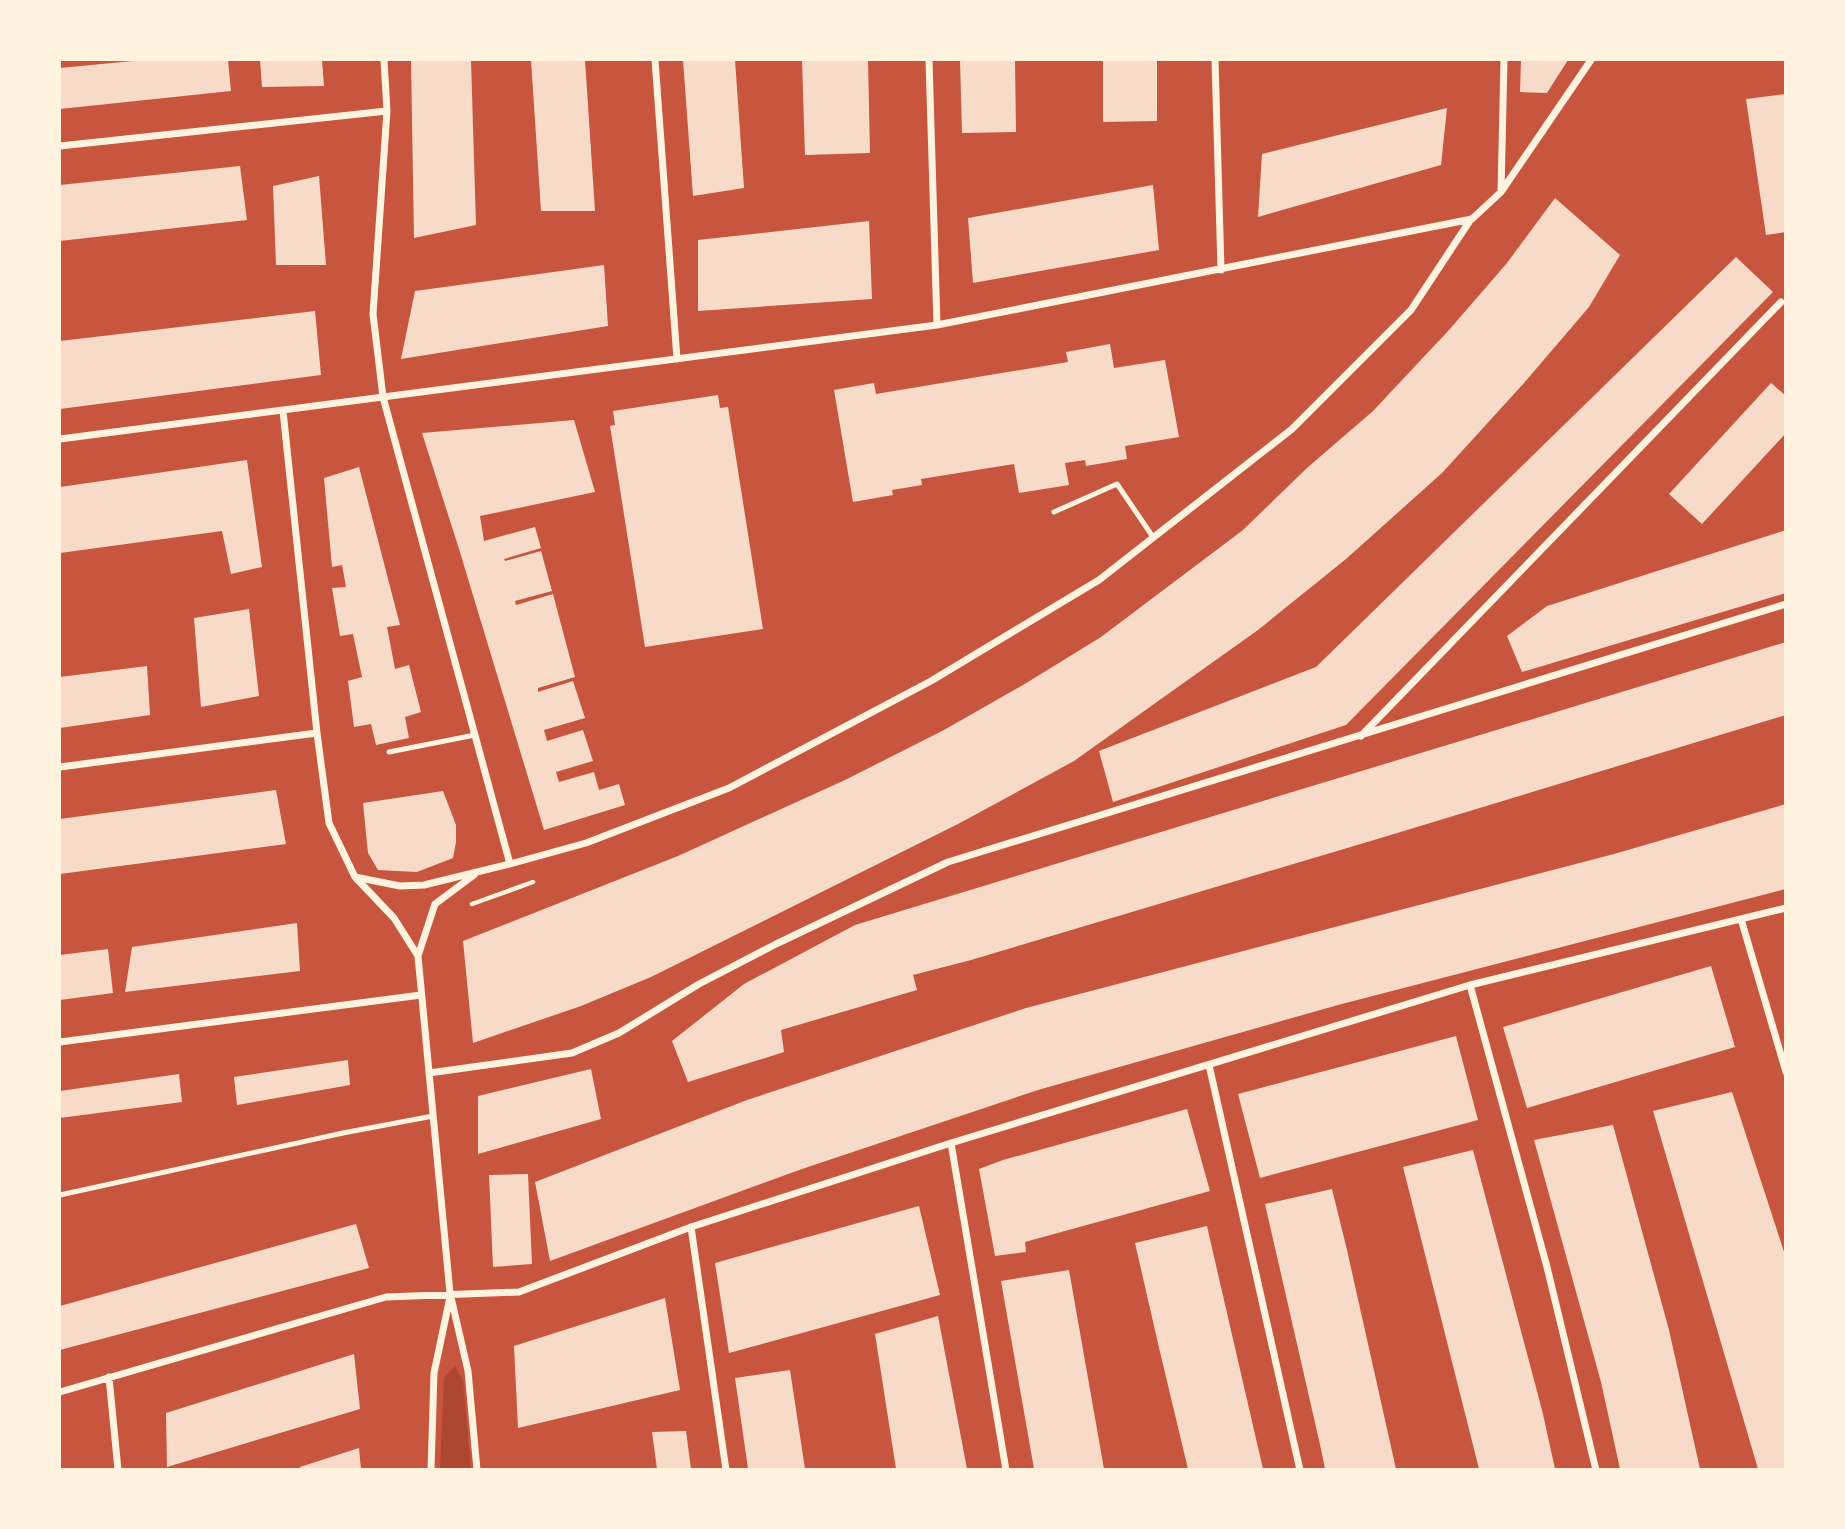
<svg xmlns="http://www.w3.org/2000/svg" width="1845" height="1529" font-family="Jost,sans-serif">
  <rect width="100%" height="100%" fill="#c8553d"/>
  <path fill="#ae4732" d="M455,1366L463,1380L471,1469H440L444,1378Z"/>
  <path fill="#f7dbc8" d="M143,60H228L231,91L60,109V68Z
    M260,60H322L324,86L262,87Z
    M411,60H471L476,225L414,238Z
    M531,60H585L595,211H541Z
    M683,60H735L744,188L693,196Z
    M802,60H868L870,153L805,155Z
    M960,60H1015L1016,132L962,133Z
    M1103,60H1157V121L1103,122Z
    M1521,60H1568L1547,93L1520,92Z
    M1786,94V232L1766,235L1746,99Z
    M1447,108L1441,165L1258,217L1262,154Z
    M240,166L247,220L60,241V185Z
    M319,176L326,265H276L273,186Z
    M1153,185L1159,250L973,283L968,218Z
    M1555,198L1620,255L1589,307L1524,383L1442,473L1346,559L1258,630L1074,761L958,824L651,977L581,1006L473,1043L463,941L678,856L845,780L944,730L1023,685L1101,637L1243,530L1307,468L1373,411L1449,330L1507,263Z
    M869,221L872,299L698,311V240Z
    M1736,257L1773,292L1346,725L1113,802L1099,751L1316,667Z
    M604,265L608,326L401,359L415,291Z
    M315,311L321,375L60,409V341Z
    M1110,344L1114,368L1165,360L1179,437L1125,446L1127,459L1086,466L1085,460L1065,463L1069,485L1019,493L1014,464L921,479L922,485L892,490L893,495L853,502L834,390L874,383L876,394L1068,362L1066,352Z
    M1771,383L1786,396V433L1702,524L1669,494Z
    M718,395L720,408L728,407L763,629L645,647L610,426L615,425L613,411Z
    M574,420L595,492L480,516L484,541L535,527L541,548L504,559L505,561L541,551L552,591L515,601L516,605L553,594L575,677L538,688V692L573,681L585,718L544,730L547,741L583,730L593,761L556,772L559,782L594,772L599,790L619,784L625,805L544,830L459,549L422,433Z
    M247,460L262,567L231,574L222,531L60,553V487Z
    M359,467L400,625L387,627L395,669L409,665L421,712L405,717L409,738L376,745L371,724L354,727L348,681L362,677L353,634L340,636L332,588L346,587L342,565L332,567L324,478Z
    M1786,530V593L1522,672L1507,636L1547,606Z
    M249,609L259,696L201,707L194,618Z
    M1786,642V715L1374,840L971,960L913,975L917,990L781,1030L784,1052L688,1082L672,1041L744,984L855,925Z
    M147,666L150,715L60,728V677Z
    M276,790L286,844L60,874V819Z
    M443,791L456,825V842L453,858L417,872L378,870L368,853L363,803Z
    M1786,804V889L1338,1005L1038,1090L802,1169L550,1261L535,1182L747,1100L1026,1008L1614,854Z
    M297,923L300,971L125,992L132,947Z
    M108,949L113,993L60,1000V955Z
    M1711,966L1735,1047L1527,1108L1503,1027Z
    M1456,1036L1478,1120L1260,1178L1238,1094Z
    M348,1060L350,1085L237,1105L234,1077Z
    M591,1069L601,1119L478,1154V1096Z
    M179,1074L182,1102L60,1118V1091Z
    M1732,1092L1786,1258V1469H1758L1653,1111Z
    M1187,1109L1210,1191L1025,1242L1026,1252L995,1256L979,1169L1003,1160Z
    M1613,1125L1669,1330L1700,1469H1620L1601,1382L1534,1140Z
    M1473,1150L1543,1414L1555,1469H1479L1403,1167Z
    M528,1174L532,1264L493,1267L489,1175Z
    M1332,1189L1347,1250L1396,1469H1325L1321,1449L1265,1204Z
    M919,1206L940,1295L729,1353L715,1263Z
    M356,1224L369,1268L60,1350V1306Z
    M1207,1226L1212,1248L1263,1469H1188L1160,1352L1135,1243Z
    M1069,1270L1104,1469H1034L1001,1281Z
    M665,1298L680,1390L518,1428L514,1346Z
    M938,1316L967,1469H896L875,1334Z
    M354,1354L360,1409L167,1467L166,1413Z
    M790,1370L805,1469H748L735,1378Z
    M686,1431L691,1469H657L652,1432Z
    M359,1448L361,1469H300V1467Z"/>
  <g fill="none" stroke-linecap="round" stroke-linejoin="round">
    <path stroke="#fff3e0" stroke-width="4.5" d="M472,904L533,882"/>
    <path stroke="#fff3e0" stroke-width="5" d="M1054,512L1117,484L1153,537
      M389,752L475,735
      M60,1195L343,1133L433,1116"/>
    <path stroke="#fff3e0" stroke-width="7" d="M655,60L677,359
      M929,60L937,325
      M1215,60L1221,270
      M60,146L387,111
      M1501,192L1504,60
      M283,411L317,733L329,823L355,877L400,886L424,885L510,864L383,397L373,314L387,111L384,60
      M60,439L937,325L1472,219L1501,192L1591,60
      M1361,736L1781,302
      M60,767L317,733
      M510,864L586,843L729,788L931,681L1099,580L1292,429L1411,310L1471,219
      M356,878L394,918L418,956L450,1293L468,1371L477,1470
      M1741,919L1786,1072
      M418,956L435,904L474,875
      M1470,985L1547,1267L1596,1470
      M60,1042L421,995
      M1209,1065L1300,1470
      M429,1073L572,1053L619,1033L699,984L776,944L948,862L1786,604
      M951,1143L1006,1470
      M691,1227L726,1470
      M109,1377L118,1470
      M60,1392L386,1297L519,1292L691,1227L951,1143L1470,985L1786,908
      M431,1470L434,1373L450,1297"/>
  </g>
  <rect width="1845" height="1529" fill="none" stroke="#fff3e0" stroke-width="122"/>
</svg>
